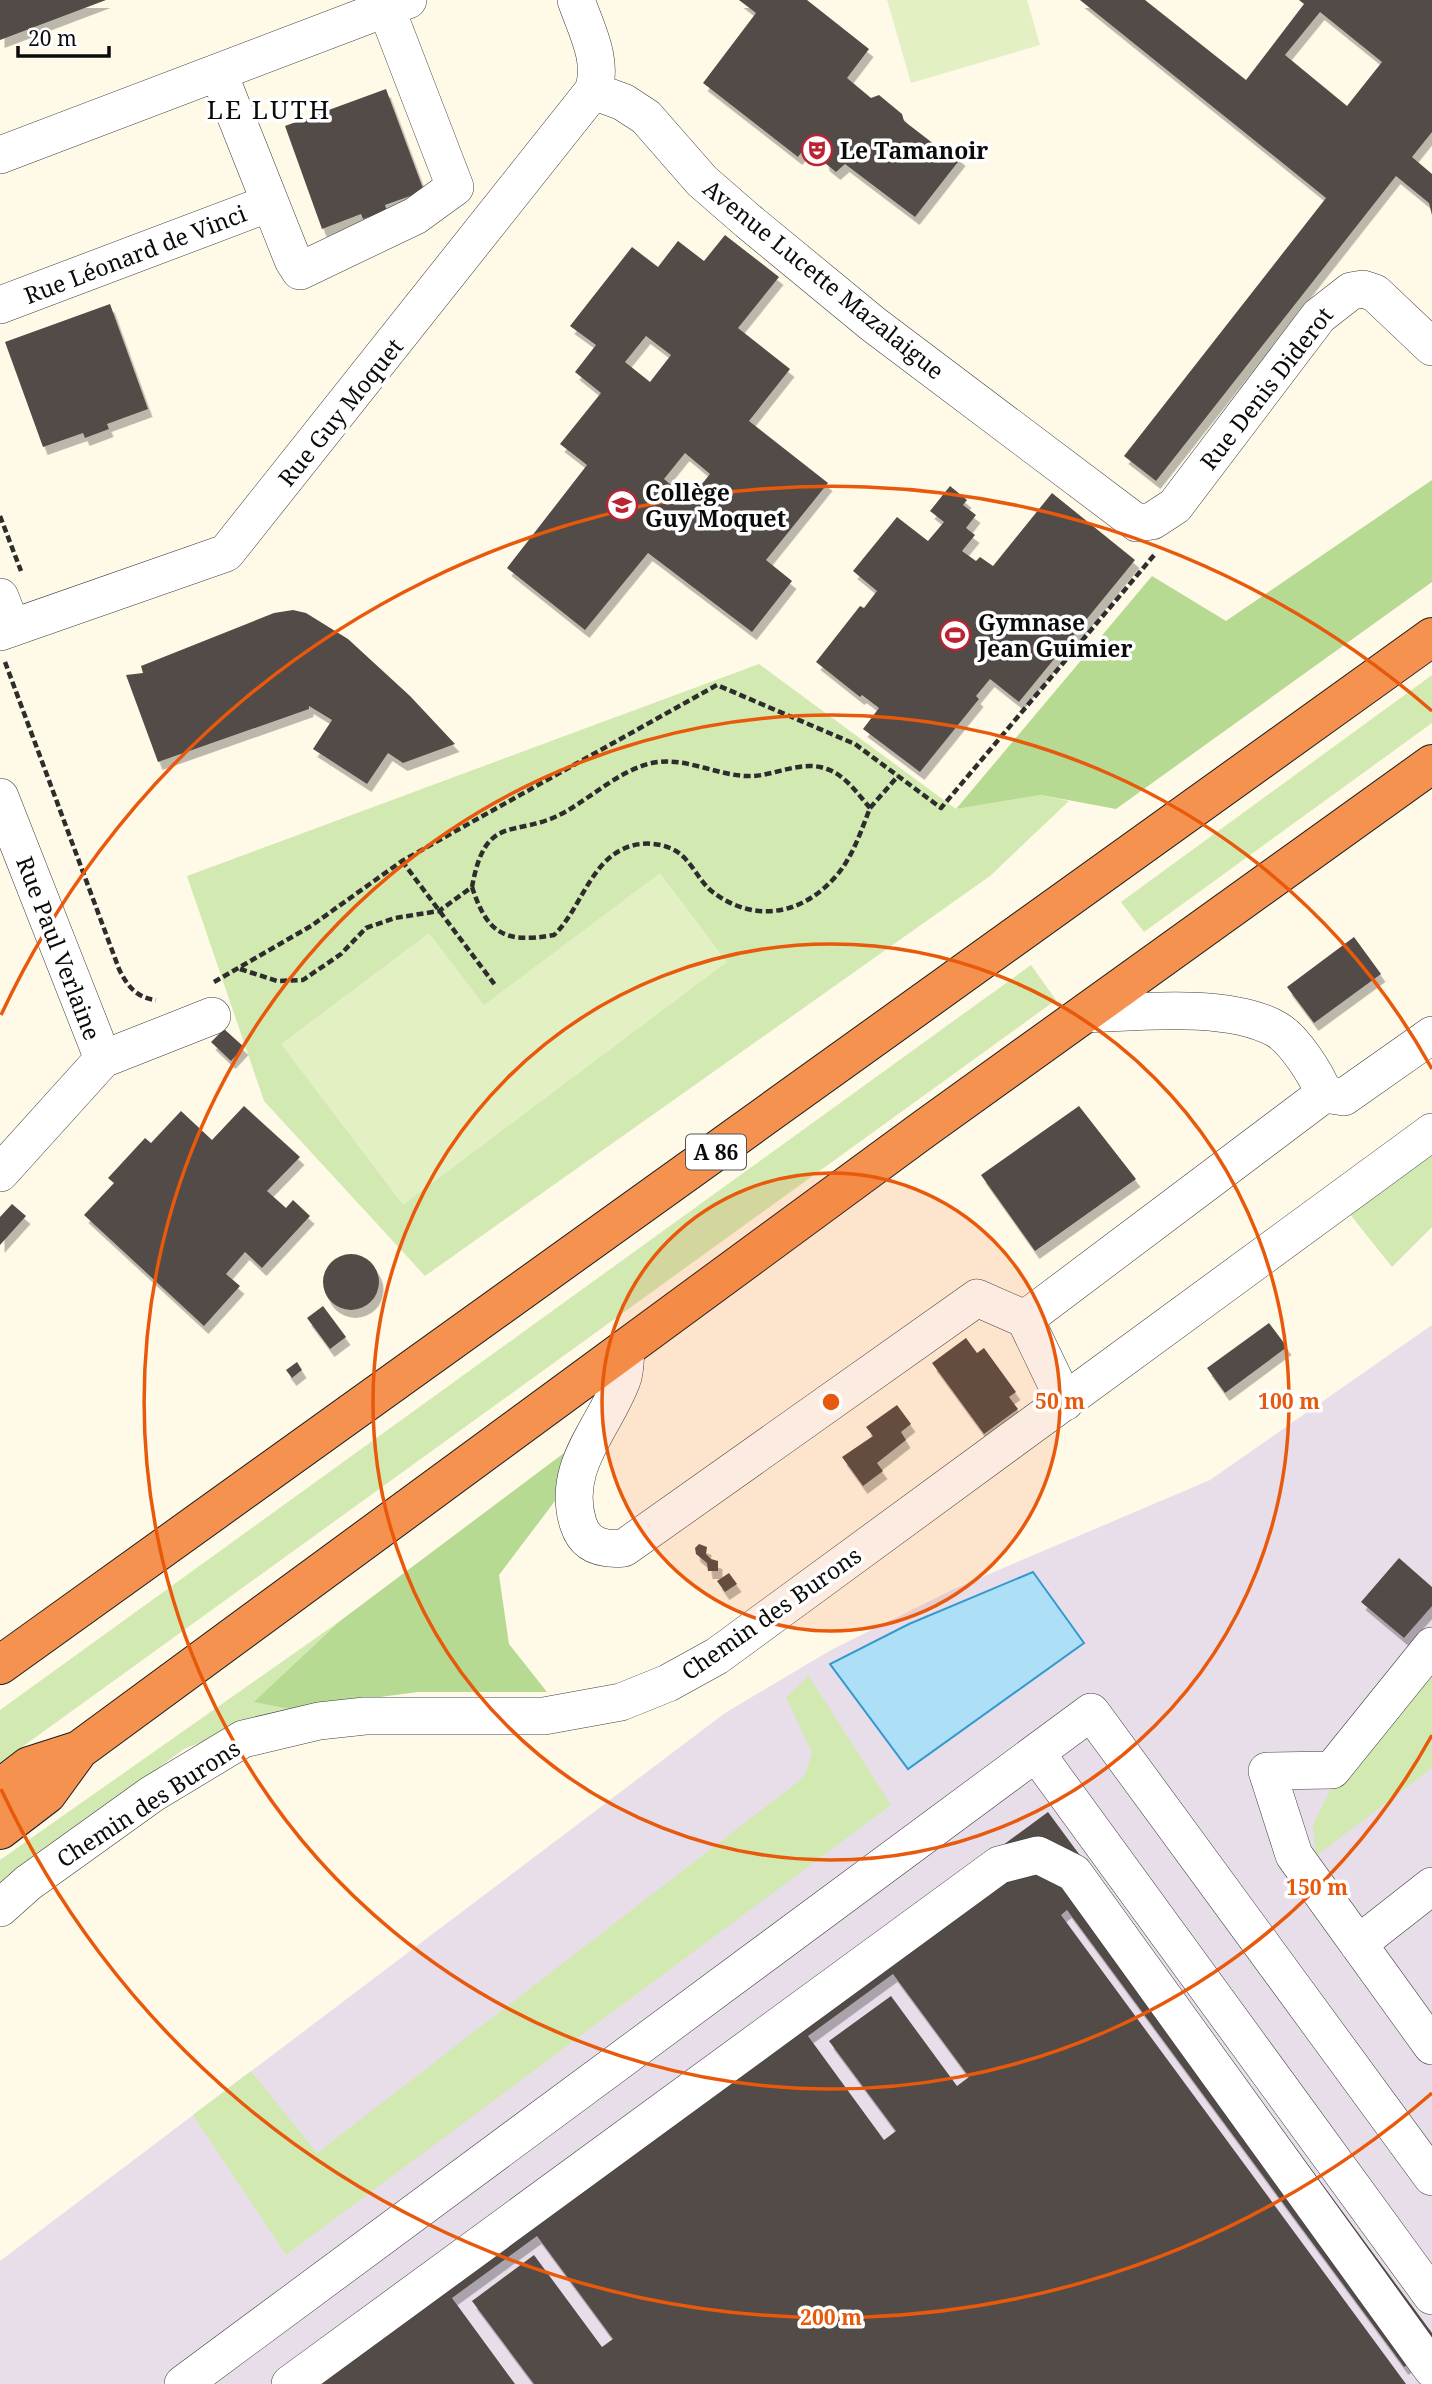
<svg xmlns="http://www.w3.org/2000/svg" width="1432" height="2384" font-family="'Noto Serif',serif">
  <defs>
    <filter id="shadow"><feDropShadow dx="4.5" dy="8" stdDeviation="0" flood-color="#0004"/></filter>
  </defs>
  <rect width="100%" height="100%" fill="#fff9e8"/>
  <path fill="#e8deea" d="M1432,1325V2384H0V2261L725,1713L831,1650L954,1589L1210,1480Z"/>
  <path fill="#d2e9b2" d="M759,664L956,809L1041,795L1069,801L990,876L425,1276L264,1101L187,876Z
    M1432,675V723L1144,932L1121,902Z
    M1031,965L1056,1000L0,1763V1710Z
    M1432,1145V1227L1392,1267L1345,1208Z
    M340,1621L255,1702L289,1709L184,1749L0,1885V1860Z
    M1432,1669V1768L1316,1856L1313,1825L1334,1782Z
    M809,1676L891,1805L286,2255L193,2115L251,2071L317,2153L804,1777L812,1753L786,1697Z"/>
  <path fill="#b6da92" d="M1432,480V582L1116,809L1041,795L956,809L1152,576L1226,621Z
    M580,1441L558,1497L499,1575L509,1644L547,1692H418L289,1709L254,1702L340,1621Z"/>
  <path fill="#e3f0c4" d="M887,0H1027L1040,45L911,83Z
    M660,873L727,962L403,1205L281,1044L429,933L484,1005Z"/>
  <path fill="#addff7" stroke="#3399ce" stroke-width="2" d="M1033,1572L1084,1643L908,1769L830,1664L909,1624Z"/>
  <path fill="#534b47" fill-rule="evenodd" filter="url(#shadow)" d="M0,0H106L0,40Z
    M739,0H807L869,49L847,78L871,98L879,95L902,114L904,121L943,151L947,146L961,158L915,217L845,164L836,172L825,163L824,155L808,143L798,157L703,83L756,13Z
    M1080,0H1145L1246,80L1304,4L1299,0H1432V132L1412,157L1432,174V215L1429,203L1396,176L1156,481L1124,456L1326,198ZM1320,12L1382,62L1347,106L1285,55Z
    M386,89L424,191L385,205L387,211L363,219L361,214L322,229L285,126Z
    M725,235L779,277L738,328L790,369L749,421L828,483L766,560L792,581L752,632L648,553L585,630L507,568L587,465L560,444L601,393L575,372L596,345L570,326L632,247L658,267L678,241L704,261ZM646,336L671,355L650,382L625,362ZM685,453L710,474L689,500L664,479Z
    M110,304L148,409L107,424L109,429L85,438L83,433L43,447L5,342Z
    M950,486L967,500L963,505L976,515L966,528L975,535L962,551L976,561L980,557L993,566L1052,493L1135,560L1019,702L990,679L976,696L979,699L920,772L863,729L879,708L862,695L860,697L816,662L860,606L864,608L877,591L853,571L897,517L928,541L944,522L930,511Z
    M293,610L306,613L348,639L410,696L455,744L403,763L388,753L367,784L313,749L332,720L309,706V709L158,762L126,675L143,673L141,666L274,613Z
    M1354,937L1381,974L1314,1023L1287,987Z
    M224,1029L244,1047L231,1061L211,1042Z
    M244,1106L300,1157L267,1191L286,1208L293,1200L310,1216L262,1268L245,1252L226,1274L240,1286L204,1326L84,1215L114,1183L108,1178L145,1138L151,1143L181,1111L212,1140Z
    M1079,1106L1136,1179L1035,1251L981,1175Z
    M12,1204L26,1216L0,1245V1217Z
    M323 1282a28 28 0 1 1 56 0a28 28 0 1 1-56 0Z
    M323,1306L346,1337L330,1349L307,1318Z
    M1269,1323L1287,1347L1225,1393L1207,1368Z
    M966,1338L977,1353L984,1348L1016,1392L1009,1397L1018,1409L984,1434L932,1363Z
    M297,1362L302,1370L292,1378L286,1370Z
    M897,1405L911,1424L901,1432L906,1440L877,1463L883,1471L863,1486L842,1457L873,1436L866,1427Z
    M699,1544L707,1547L706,1554L711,1559L718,1561V1571H708L707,1563L696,1554L695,1548Z
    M1399,1558L1432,1587V1606L1404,1638L1361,1602Z
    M729,1573L737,1584L725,1592L717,1581Z
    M1048,1812L1432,2333V2346L1404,2367L1067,1910L1061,1915L1406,2384H534L472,2301L534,2255L602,2347L613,2339L537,2236L452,2298L515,2384H271ZM893,1974L969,2077L957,2086L891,1996L829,2041L896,2131L884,2140L808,2036Z"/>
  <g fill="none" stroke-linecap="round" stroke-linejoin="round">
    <g stroke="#3e3e3e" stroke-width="38">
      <path id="minor" d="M576,0C586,29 604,61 593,91L623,102L646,117L702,181L748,221L873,324L1137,523L1152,521L1175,506L1319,316L1351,291L1363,289L1375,293L1432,347
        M219,74L293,260L300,271L415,216L455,187L386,8
        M0,155L408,0
        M0,305L270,203
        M0,597L12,628
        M0,632L226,553L593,91
        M0,797L103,1059
        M1084,1014C1138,1012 1228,1002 1276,1029C1294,1039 1317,1075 1324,1094
        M0,1173L103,1059L212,1016
        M626,1348C625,1358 626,1371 622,1380C603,1430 561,1467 578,1523C585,1546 603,1550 624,1548L977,1298L1025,1319
        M1065,1402L1025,1319L1324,1094L1344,1097L1432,1035
        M1432,1646L1332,1770L1267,1771L1294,1855L1432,2046
        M1036,1753L1432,2296
        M0,1908L28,1883L152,1794L243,1739L319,1721L365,1716H544L621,1702L668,1683L717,1656L1432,1132
        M1358,1944L1432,1886
        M183,2384L1091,1712L1432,2177
        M290,2384L999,1865L1038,1855L1074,1873L1432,2369"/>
    </g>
    <g stroke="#1c1c1c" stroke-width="40">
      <path id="highway" d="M0,1665L1432,637
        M0,1788L29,1766L79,1750
        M0,1830L47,1794L79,1750L924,1129L1432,764"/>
    </g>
    <path stroke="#2d2d2d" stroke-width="4.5" stroke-dasharray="7 3.5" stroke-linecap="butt" d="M0,516L21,571
      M5,662L119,969C127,986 137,998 156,1000
      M870,808L898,776
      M402,861L495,985
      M240,969L277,981L303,980L341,954L366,928L395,918L439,911L472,887C486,810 515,840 565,812C593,796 617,773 648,764C684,754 719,778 754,776C778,774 803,760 827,769C845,775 858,794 870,808C861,831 853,856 837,875C804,914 756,924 714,893C697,881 691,856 670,848C656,842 637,842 623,849C589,865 580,910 554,935C504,944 487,933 472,887
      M214,982L311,926L402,861L717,685L855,744L941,808L1155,554"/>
    <use href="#minor" stroke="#fff" stroke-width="37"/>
    <use href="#highway" stroke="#f6924f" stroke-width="38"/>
  </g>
  <circle cx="831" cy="1402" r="229" fill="#e8590c" fill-opacity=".12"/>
  <g fill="none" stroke="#e8590c" stroke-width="3.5">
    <circle cx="831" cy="1402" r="229"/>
    <circle cx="831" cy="1402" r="458"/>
    <path d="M1432 1735A687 687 0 1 1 1432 1069"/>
    <path d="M1432 2093A916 916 0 0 1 1 1789M1 1015A916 916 0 0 1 1432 711"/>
  </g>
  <defs>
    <g id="theatre-ring" transform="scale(1.575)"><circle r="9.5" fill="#fff" stroke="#bb2232" stroke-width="1.5"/><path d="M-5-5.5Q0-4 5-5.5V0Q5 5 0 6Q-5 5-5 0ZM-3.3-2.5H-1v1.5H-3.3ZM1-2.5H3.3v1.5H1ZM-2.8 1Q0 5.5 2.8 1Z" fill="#bb2232"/></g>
    <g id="school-ring" transform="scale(1.575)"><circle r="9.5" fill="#fff" stroke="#bb2232" stroke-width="1.5"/><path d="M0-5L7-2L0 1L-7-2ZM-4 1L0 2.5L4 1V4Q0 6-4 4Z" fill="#bb2232"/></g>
    <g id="stadium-ring" transform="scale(1.575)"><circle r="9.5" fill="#fff" stroke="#bb2232" stroke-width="1.5"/><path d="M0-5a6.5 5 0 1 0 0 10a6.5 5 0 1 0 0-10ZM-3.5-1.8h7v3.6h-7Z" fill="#bb2232"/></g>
  </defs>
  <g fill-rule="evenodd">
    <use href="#theatre-ring" x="817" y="150"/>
    <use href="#school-ring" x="622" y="505"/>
    <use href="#stadium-ring" x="955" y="635"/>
  </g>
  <g text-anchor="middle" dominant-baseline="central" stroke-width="7" stroke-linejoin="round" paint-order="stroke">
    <rect fill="#fff" stroke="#545454" stroke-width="2" x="686" y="1134.5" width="60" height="35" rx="5"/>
    <g font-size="21" font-weight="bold" fill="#0b0b0b">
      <text x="716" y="1152">A 86</text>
    </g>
    <g font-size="23" font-weight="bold" fill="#0b0b0b" stroke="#fff" text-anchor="start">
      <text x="840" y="150">Le Tamanoir</text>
      <text x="645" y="492">Collège<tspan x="645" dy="26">Guy Moquet</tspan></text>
      <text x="978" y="622">Gymnase<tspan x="978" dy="26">Jean Guimier</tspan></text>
    </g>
    <g font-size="23" fill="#0b0b0b" stroke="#fff">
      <text transform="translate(135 254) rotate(-21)">Rue Léonard de Vinci</text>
      <text transform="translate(824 279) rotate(39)">Avenue Lucette Mazalaigue</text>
      <text transform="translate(1266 388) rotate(-52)">Rue Denis Diderot</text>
      <text transform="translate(340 412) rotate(-51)">Rue Guy Moquet</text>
      <text transform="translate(59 948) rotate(69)">Rue Paul Verlaine</text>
      <text transform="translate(771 1613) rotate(-35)">Chemin des Burons</text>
      <text transform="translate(148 1803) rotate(-33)">Chemin des Burons</text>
    </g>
    <g font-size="26" letter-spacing="2" fill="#0b0b0b" stroke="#fff">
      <text x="269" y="109">LE LUTH</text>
    </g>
  </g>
  <circle cx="831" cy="1402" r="10" fill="#e8590c" stroke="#fff" stroke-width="3.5"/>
  <g font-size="21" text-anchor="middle" font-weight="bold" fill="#e8590c" stroke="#fff" stroke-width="7" stroke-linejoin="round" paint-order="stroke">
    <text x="1060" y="1409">50 m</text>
    <text x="1289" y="1409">100 m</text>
    <text x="1317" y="1895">150 m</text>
    <text x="831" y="2325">200 m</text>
  </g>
  <path d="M18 46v10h91v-10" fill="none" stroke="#0b0b0b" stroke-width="3.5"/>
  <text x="28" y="46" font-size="21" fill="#0b0b0b" stroke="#ffffff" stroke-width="5" paint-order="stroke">20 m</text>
</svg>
